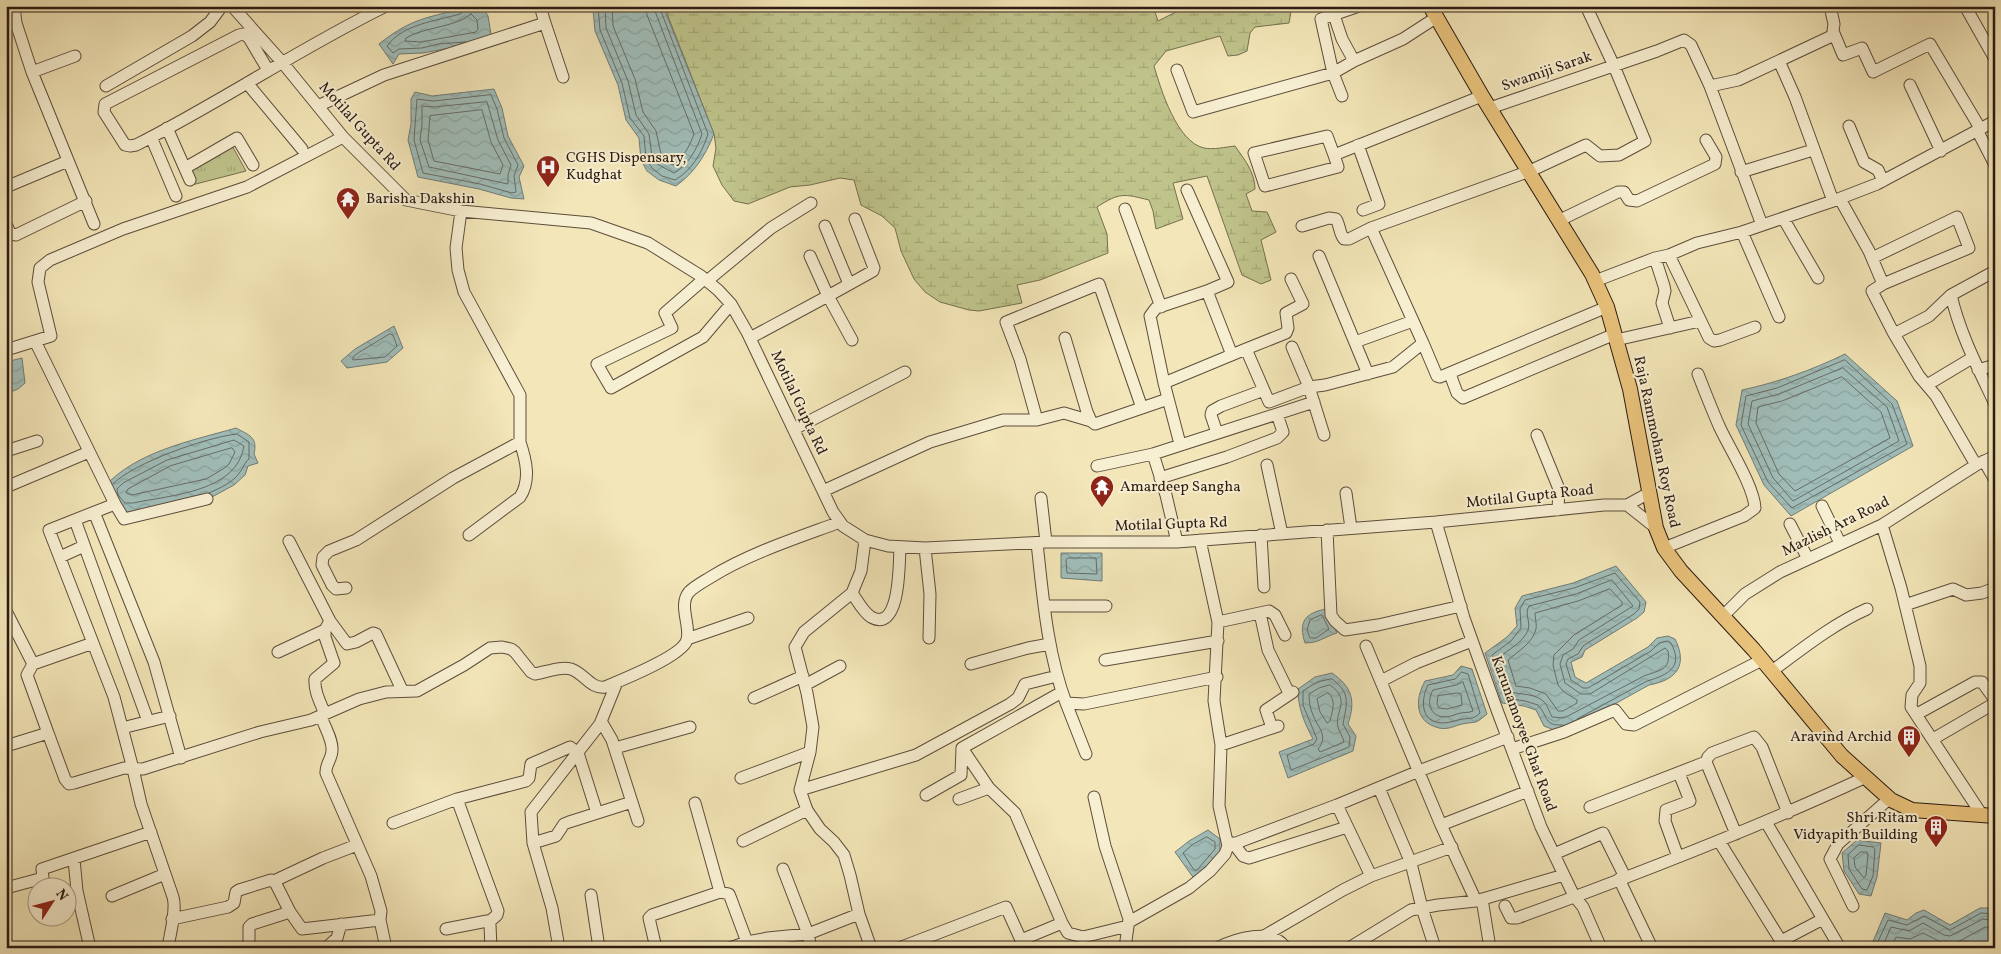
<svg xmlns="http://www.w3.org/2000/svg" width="2001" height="954" font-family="Vollkorn,serif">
  <defs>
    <pattern id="grass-tufts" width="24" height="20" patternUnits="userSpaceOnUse" patternTransform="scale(1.25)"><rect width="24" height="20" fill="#bfc48b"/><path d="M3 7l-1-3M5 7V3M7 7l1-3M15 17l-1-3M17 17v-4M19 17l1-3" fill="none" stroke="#a4a877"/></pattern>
    <pattern id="wetland-marsh" width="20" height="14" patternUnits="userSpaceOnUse" patternTransform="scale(1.25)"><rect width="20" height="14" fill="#bfc48b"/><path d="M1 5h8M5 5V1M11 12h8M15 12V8" fill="none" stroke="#a4a877"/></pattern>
    <pattern id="water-waves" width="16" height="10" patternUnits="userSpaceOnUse" patternTransform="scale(1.25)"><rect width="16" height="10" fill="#a0bdb9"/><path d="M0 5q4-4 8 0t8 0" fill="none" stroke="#8aa29e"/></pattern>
  </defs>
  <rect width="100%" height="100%" fill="#f3e6b8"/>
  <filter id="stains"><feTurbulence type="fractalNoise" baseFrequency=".004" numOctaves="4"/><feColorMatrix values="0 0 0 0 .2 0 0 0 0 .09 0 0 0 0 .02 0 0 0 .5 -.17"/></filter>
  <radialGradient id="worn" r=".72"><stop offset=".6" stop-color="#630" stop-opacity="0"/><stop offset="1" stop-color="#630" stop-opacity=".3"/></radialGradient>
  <path fill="url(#grass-tufts)" stroke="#756f4f" d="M230,142L246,171L188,186L183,165Z"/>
  <path fill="url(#wetland-marsh)" stroke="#756f4f" d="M664,6H1153L1158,21L1176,12L1181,6H1292L1289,23L1255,27L1250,33L1247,51L1238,55L1228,56L1220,36L1166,51L1154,66C1161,90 1177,142 1204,148C1214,150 1225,147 1235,146C1244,159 1255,172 1255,189L1246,194L1252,211L1267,212L1276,232L1261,240L1271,280L1261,284L1242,275L1207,176L1173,183L1183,219L1156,229L1153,211L1149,200C1124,194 1120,192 1097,207L1107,234L1108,253L1040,280L1017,285L1022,303L979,311L969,310L940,302L925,292L914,279L901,251L895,228L882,216L861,205L854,180L840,178L810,185L790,187L748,204L734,201L722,185L713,166L716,148L714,134Z"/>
  <path fill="url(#water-waves)" stroke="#717c77" d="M463,6H482L488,16L491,34L482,42L423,53L399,54L393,64L379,44C408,21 423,18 458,10Z
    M596,6H663L714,134C705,156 695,172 676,186L659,180L647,171L641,160L639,138L626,120L618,85L595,31L593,9Z
    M494,89L502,108L508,136L524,166L519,177L524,199L511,198L479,189L418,177L408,140L411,124V99L415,92L432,96Z
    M394,326L403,348L387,362L347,368L341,361L355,349Z
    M1845,354L1897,401L1913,446L1791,516L1764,485L1736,425L1742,390C1779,382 1812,370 1845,354Z
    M22,358L25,383L18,389L6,394V362Z
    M236,428C249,435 258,437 254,454L258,463L248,466L245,475L234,485L212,497L134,514H120L104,487C137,451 191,441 236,428Z
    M1061,553H1102V581L1061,578Z
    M1616,566L1646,602L1644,612L1637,618L1585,650L1582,657L1571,662L1575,677L1586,683L1648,647L1657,638L1668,636L1675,639C1688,665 1677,680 1649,685L1568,730H1554L1544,726L1536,710L1524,706L1502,703L1485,653L1507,637L1517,626L1515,608L1522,596L1573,583Z
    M1326,609L1337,633C1324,637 1319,643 1305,643C1298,622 1305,613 1326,609Z
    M1461,666L1472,669L1487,714C1474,725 1478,721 1462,724C1454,726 1448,730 1439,728C1414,722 1415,699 1425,681L1453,675Z
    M1332,673C1352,687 1356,700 1348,724L1356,736L1353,751L1288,778L1279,752L1313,739C1304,722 1298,708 1298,689L1315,677Z
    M1208,830L1220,839V851L1195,880L1175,852L1189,841Z
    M1857,840L1881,843L1877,877L1871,896L1859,894L1844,871L1842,853Z
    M1980,908H1990L1995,910V948H1855V945L1872,944L1885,913L1907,920L1916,913L1924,910L1950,925Z"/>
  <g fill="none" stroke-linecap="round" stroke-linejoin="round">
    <path stroke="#666c66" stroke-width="1" d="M598,6L600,30L622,83L630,118L644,136L646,159L652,168L662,176L675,180C692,170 702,153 708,134L659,6
      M605,6L606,28L628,81L636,115L649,134L652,157L657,164L674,173C688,165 697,149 702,134L653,6
      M612,6L613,26L635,79L643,112L656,131L662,159L673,165C683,159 690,145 694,134L647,15L645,6
      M471,14L477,20L478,29L476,32L421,42L405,41L406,38C424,27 457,27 471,14Z
      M465,42L438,44L422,48L399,49L393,53L387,46C403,24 436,21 460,14L464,11L465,6
      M491,95L497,109L504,138L518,165L514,176L516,192L512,193L480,184L423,173L414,140L417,99L433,101Z
      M487,102L498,140L511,165L508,175V184L429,167L420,140L422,125V106L433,107Z
      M482,110L491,142L503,165L500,174L434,161L428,140L430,116Z
      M390,334L393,335L397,346L385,357L353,360V357L358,353Z
      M1845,360L1892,404L1907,444L1792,508L1768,482L1741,425L1746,396L1777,388Z
      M1843,368L1887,407L1899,441L1793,501L1773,478L1748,424L1752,401L1779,394Z
      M1842,377L1881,412L1890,438L1795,491L1779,474L1756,423L1758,407L1782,401Z
      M232,448L235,452L229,464L223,469L206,479L132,495L126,493L128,489L170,466Z
      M113,484C133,463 207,437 237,434L249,442V459C244,463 244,467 240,472C234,482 220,488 209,493
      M118,495L117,489L123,483L167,460L234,440L244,446C237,492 171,495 133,503H125L118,495
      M1068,558H1096L1097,574L1067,573L1066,560Z
      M1612,580L1633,606L1579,640L1573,649L1563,655L1560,664L1565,683L1581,694H1590L1665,648L1668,651C1671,671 1659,670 1644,676L1564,718L1552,717C1550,713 1548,707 1545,703C1537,693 1521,695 1511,692L1499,658C1508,649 1523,643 1528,630C1531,622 1524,614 1529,606L1576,594Z
      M1610,589L1622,602V605L1574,635L1554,655L1553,665L1558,685L1564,692L1577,700V703L1563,711H1558L1546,694L1530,688L1516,686L1508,660C1517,652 1533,643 1536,629C1537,624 1535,618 1535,613L1578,601Z
      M1322,615L1329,629L1316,638H1310L1307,630L1310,620Z
      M1462,672L1468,674L1480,713C1474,719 1471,718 1463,719C1456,720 1450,723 1443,723C1421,723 1420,701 1428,685L1455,679Z
      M1332,679C1351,693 1347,703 1343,724L1350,737L1349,747L1291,770L1287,755L1314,744L1317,739L1303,705V691L1317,682Z
      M1463,682L1473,711C1469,713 1465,712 1461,713C1455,714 1451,717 1445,717C1430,717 1426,702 1433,690L1456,685Z
      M1330,685C1352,700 1334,712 1338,727C1339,732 1343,736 1344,742L1320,752L1318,749C1329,736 1318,728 1313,715C1310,708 1309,702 1309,694L1319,688Z
      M1328,693C1337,700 1332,712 1330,721L1327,723L1320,712L1317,699Z
      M1458,693L1461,694L1462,705L1447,709L1439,708L1437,704L1438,696Z
      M1563,725C1543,726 1549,717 1538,705L1525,701L1506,698L1492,655L1511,641L1521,628L1520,609L1525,600L1574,588L1615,573L1640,602L1639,609L1634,614L1583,646L1578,654L1568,659L1566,664L1571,680L1583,688H1588L1651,651L1659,643L1668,641L1671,643C1684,667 1668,675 1647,681L1577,719
      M1207,837L1215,842V849L1197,870H1194L1183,853L1192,845Z
      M1859,845L1873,847L1875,849L1873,876L1867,890L1862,889L1849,869L1848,855Z
      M1861,852H1867L1868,855L1866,875L1864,878L1855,867L1854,858Z
      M1875,948L1888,920L1907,925L1924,916L1950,930L1981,913L1995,914
      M1882,948L1891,927L1909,931L1923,923L1944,935L1950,936L1983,919L1995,921
      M1891,948L1896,937L1910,939L1923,933L1943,943L1951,944L1958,942L1985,927L1995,928"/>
    <g stroke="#5d4d3c" stroke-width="13">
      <path id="minor" d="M14,6L16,23L32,72L94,224
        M232,6L282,62L343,137L406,200L461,211L591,223L648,243L701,276L718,290L731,304L747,332L833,512L843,526L865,540L888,546L925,548L1046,542H1177L1436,522L1604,505H1627L1649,493
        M540,6L545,23
        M1331,6L1342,39L1354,61
        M1830,6L1834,24L1833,31L1843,55L1862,48L1873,72L1930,44L1980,128
        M1965,6L1995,59
        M1779,61L1795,97L1833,201
        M268,70L249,38L244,34L239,35L109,102L105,104L104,112L125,145L130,146L136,145C221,102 300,48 386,6
        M1177,70L1193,112L1333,73L1321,19L1359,6
        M32,72L75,56
        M247,83L302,149
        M1910,85L1941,151
        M106,86L192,36L210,22L222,6
        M1710,86L1762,225
        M1342,96L1333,73L1354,61L1403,39L1437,17
        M318,106L384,75L545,23L563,77
        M1490,108L1657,51L1684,40L1691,45L1710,86L1738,80L1834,35
        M1849,126L1864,162L1878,170L1883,181
        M167,128L190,180
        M1977,130L1995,165
        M151,137L176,196
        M1358,145L1379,204L1363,210
        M1334,155L1338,167L1265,186L1254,153L1327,136L1334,155L1482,96
        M185,168L237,138L253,165
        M1741,172L1813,150
        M6,187L68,161
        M1840,199L1869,251L1883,284L1872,291L1894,334L1919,376L1936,396L1976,465
        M1125,209L1161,307
        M1783,218L1818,278
        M1560,220L1618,192H1624L1629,200L1637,201L1715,164L1716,157L1706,140
        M6,224L10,233L16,235L86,201
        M825,226L849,284
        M1302,226L1329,218L1336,219C1340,225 1339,233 1344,239H1349L1371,228L1530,171L1586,145L1600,156L1619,155L1645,141L1614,66L1586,6
        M1371,228L1423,343
        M1742,232L1779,317
        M1669,255L1709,338L1714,341L1720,340L1755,327
        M1319,256L1368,374
        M1655,258L1664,286L1665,291L1662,303L1670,328
        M1872,258L1957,217L1969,248L1883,284
        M704,279L665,313L672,328L597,364L611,388L703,337L731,304
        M1291,279L1303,304L1286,313L1288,328L1286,333L1246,349L1269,402L1309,387L1324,435
        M707,281L771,228L811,203
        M1595,281L1655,258L1669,255L1697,243L1742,232L1833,201L1877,184L1995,121
        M1207,291L1232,355
        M1951,295C1960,334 1978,368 1995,404
        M1894,334L1929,316L1951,295L1995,271
        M750,338L828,296L810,256
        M1065,338L1087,412L1091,421L1095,424L1168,399
        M852,340L828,296L873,271L874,268L855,219
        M1616,340L1700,321
        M35,341L115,504L49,530L114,697L133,769L141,804L173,897C177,910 170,933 168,948
        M1355,342L1413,321
        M1292,347L1309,387L1325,385L1393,367L1423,343L1437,376L1440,377L1607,307
        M6,350L51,336L38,282L40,268L50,260L123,229L247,187L343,137
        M1978,370L1995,365
        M1450,374L1457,393L1463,398L1615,334
        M1164,383L1246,349
        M1927,385L1972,358
        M1037,420L1020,359L1006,322L1099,284L1142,408
        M794,429L905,372
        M1217,433L1211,415L1212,411L1221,406L1264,390
        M1537,435L1559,489L1558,510
        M1180,444L1164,383L1150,316L1156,308L1207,291L1228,282L1187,190
        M6,451L37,441
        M1153,454L1166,495L1177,542
        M1984,461L1995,480
        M1267,465L1282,534
        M1097,466L1153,454L1314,402
        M1160,478L1227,457L1277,438L1283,432L1277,414
        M6,487L89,452
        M823,491L930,442L1003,420H1037L1064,413L1091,421
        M1346,493L1351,528
        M1041,498L1046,542
        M115,504L124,519L207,499
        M1627,505L1656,528
        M1822,506L1840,543
        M94,512L154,662L181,758
        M75,520L148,721
        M1436,522L1464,618L1497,710L1541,827L1574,896L1583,907L1601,948
        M1790,524L1808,559
        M1882,525L1901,588L1920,666V683L1912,695L1911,707L1982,815
        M1327,530L1331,615L1335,621L1345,630L1378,625L1461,606
        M469,535L520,497C531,480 526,460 520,442
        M1261,535L1264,587
        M865,540L861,571L852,593L804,632L795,647L807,693L813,727L810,752L800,790L807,810L820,829L834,842L844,855L850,875L859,914L871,948
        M289,541L330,621L325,630V637L334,663L315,679C314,691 320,702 325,714
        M1037,543C1043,597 1047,652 1066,703L1084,704L1217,677
        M925,548L930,594L929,638
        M1664,548L1744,516L1755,508C1754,487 1730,449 1720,428C1712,410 1705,392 1698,374
        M60,557L84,546
        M346,588L336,589L332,585L322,565L323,557L329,551L356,540L453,478L520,442V395L464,292L458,270L456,248L461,211
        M852,593C857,600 863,612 871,617C901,634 899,561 900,547
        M1905,605L1953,589L1966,595L1982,593L1995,588
        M1044,606H1106
        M6,611L33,664L27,675L48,733
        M1260,613L1268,650L1288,691
        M1722,617L1745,594L1780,572L1882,525L1976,465L1995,456
        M330,621L347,644L356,642L373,633L376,634L402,690
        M1218,622L1269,611L1275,615L1285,635
        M687,639L748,618
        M1366,646L1441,825L1476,901
        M278,652L325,630
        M1105,660L1218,641
        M33,664L93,643
        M971,664L1028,648L1050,644
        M1772,671C1802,649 1833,624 1867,609
        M1381,681L1416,663L1472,641
        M805,685L840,666
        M754,698L803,676
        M1066,703L1086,754
        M1917,714L1975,682H1982L1995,700
        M321,716C324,726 333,740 332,750C332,759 325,765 326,773L371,876L381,911L380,920L386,948
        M601,721L612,740L638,821
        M122,728L170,716
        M1272,728L1266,710L1293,692
        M1933,739L1995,703
        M1221,745L1278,726
        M6,746L48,733L65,779L69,784L74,783L124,768L143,769L260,732L311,720L359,699L386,692L417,691L464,665L490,648L502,647L511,649L515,652L531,672L535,674C547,672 560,666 571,669C584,673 590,689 605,687C622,680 682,656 687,640C691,626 678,605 689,592C695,586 703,582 711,577C750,553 797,538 840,522
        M615,748L690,727
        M962,748L989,788L1015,813L1062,923L1068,933L1083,937L1128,926
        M1512,749L1564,732L1615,710L1626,724L1634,725L1762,660
        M1706,762L1736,834
        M741,778L810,752
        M1379,788L1411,863L1422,908L1435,948
        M800,790L916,755L1010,704L1018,698L1025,684L1057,676
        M926,795L961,775L962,748L1062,692
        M1094,797L1105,846L1129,919L1125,948
        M457,799L498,911L497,915L489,922
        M959,799L989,788
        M695,803L720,892
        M1337,805L1371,876
        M1590,807L1706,762L1708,757L1712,753L1754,737L1762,747L1788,813
        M1766,822L1837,943
        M393,823L457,799L526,781L529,778L531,764L570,747L578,753L597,813
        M1441,825L1528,791
        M743,841L807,810
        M1719,841L1781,941L1823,919
        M533,843L556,836L564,824L569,822L632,802
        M1233,843L1243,856L1249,858L1347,827
        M1228,846L1337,805L1419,771L1508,737
        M1554,854L1603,833L1625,877
        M1678,857L1665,821L1666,810L1690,801L1679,773
        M74,859L77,891L90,948
        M783,869L808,934L811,948
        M1619,879L1652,948
        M274,881L323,858L357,845
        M6,888L43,878L42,869L151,832
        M591,895L599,948
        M112,896L165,874
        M1482,899L1490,948
        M1505,906L1511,918H1517C1635,875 1752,830 1866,777
        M1853,906L1830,859L1838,844L1890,798
        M172,919L228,907L234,903L236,892L239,890L271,880L276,884L290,912
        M1129,922L1189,888L1210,871L1225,854L1228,846L1219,806L1221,745L1214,701L1218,622L1200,540
        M446,929L487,921L490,925L491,948
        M1264,936L1343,890L1371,876L1452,847
        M249,948V927L252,924L290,912L302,929L380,920
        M326,948L337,938L341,924
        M559,948L552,908L533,843L531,812L600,724L617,682
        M656,948L649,918L652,915L720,892L729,894L731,899L747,942
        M730,948L747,942L768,938L808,934L859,914
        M899,948L1006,907L1021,940L1062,923
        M1217,948C1235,939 1272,927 1286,948
        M1349,948L1411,910L1438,905L1476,901L1564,875"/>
    </g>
    <g stroke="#2b1a13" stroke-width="16">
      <path id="major" d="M1430,6L1482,96L1592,274L1607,307L1630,389L1656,528L1664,548L1681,571L1754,650L1842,756L1891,800L1912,810L1995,816"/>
    </g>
    <use href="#minor" stroke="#f7efd1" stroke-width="11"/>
    <use href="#major" stroke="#eac37c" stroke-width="14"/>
  </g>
  <defs>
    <g id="hospital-pin" transform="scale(1.25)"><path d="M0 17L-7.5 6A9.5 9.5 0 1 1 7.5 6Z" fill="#8f2418" stroke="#f7efd1"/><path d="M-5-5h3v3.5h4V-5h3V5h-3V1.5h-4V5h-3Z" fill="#fff"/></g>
    <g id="temple-pin" transform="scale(1.25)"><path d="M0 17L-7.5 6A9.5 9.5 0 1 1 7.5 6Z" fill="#8f2418" stroke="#f7efd1"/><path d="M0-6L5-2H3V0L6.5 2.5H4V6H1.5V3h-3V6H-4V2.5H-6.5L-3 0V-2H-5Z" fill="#fff"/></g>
    <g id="building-pin" transform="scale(1.25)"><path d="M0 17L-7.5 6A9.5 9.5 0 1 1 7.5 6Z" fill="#8f2418" stroke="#f7efd1"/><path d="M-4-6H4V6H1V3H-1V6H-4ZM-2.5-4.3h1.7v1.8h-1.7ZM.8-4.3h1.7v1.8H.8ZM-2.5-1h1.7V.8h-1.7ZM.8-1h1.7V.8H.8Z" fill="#fff"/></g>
  </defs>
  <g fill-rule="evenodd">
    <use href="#hospital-pin" x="548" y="167"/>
    <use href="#temple-pin" x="348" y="199"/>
    <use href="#temple-pin" x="1102" y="487"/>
    <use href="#building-pin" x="1909" y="737"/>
    <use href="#building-pin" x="1936" y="827"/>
  </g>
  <g text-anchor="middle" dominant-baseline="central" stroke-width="4" stroke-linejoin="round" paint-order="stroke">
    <g font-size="15" fill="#2b1a13" stroke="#f7efd1">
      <text transform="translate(1547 72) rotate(-19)">Swamiji Sarak</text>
      <text transform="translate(359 127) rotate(48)">Motilal Gupta Rd</text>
      <text transform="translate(798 403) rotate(65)">Motilal Gupta Rd</text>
      <text transform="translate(1656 442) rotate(78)">Raja Rammohan Roy Road</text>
      <text transform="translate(1530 497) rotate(-6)">Motilal Gupta Road</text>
      <text transform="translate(1171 525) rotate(-2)">Motilal Gupta Rd</text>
      <text transform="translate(1836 527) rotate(-26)">Mazlish Ara Road</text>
      <text transform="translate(1523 734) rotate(70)">Karunamoyee Ghat Road</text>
    </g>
    <g font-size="15" fill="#2b1a13" stroke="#f7efd1" text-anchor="start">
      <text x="566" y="158">CGHS Dispensary,<tspan x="566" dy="17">Kudghat</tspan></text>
      <text x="366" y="199">Barisha Dakshin</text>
      <text x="1120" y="487">Amardeep Sangha</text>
      <text x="1892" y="737" text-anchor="end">Aravind Archid</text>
      <text x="1918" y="818" text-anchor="end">Shri Ritam<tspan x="1918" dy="17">Vidyapith Building</tspan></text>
    </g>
  </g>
  <rect width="2001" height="954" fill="none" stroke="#f3e6b8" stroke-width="25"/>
  <rect x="8" y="8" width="1986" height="939" fill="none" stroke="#2b1a13" stroke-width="2.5"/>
  <rect x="12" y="12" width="1976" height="929" fill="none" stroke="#2b1a13"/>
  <g transform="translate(52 902) rotate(54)"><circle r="24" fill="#f7efd1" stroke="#a59a85"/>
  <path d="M0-4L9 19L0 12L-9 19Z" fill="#8f2418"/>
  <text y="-8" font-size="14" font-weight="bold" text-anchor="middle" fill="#2b1a13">N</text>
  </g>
  <rect width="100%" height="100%" filter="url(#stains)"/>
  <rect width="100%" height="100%" fill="url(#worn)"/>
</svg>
